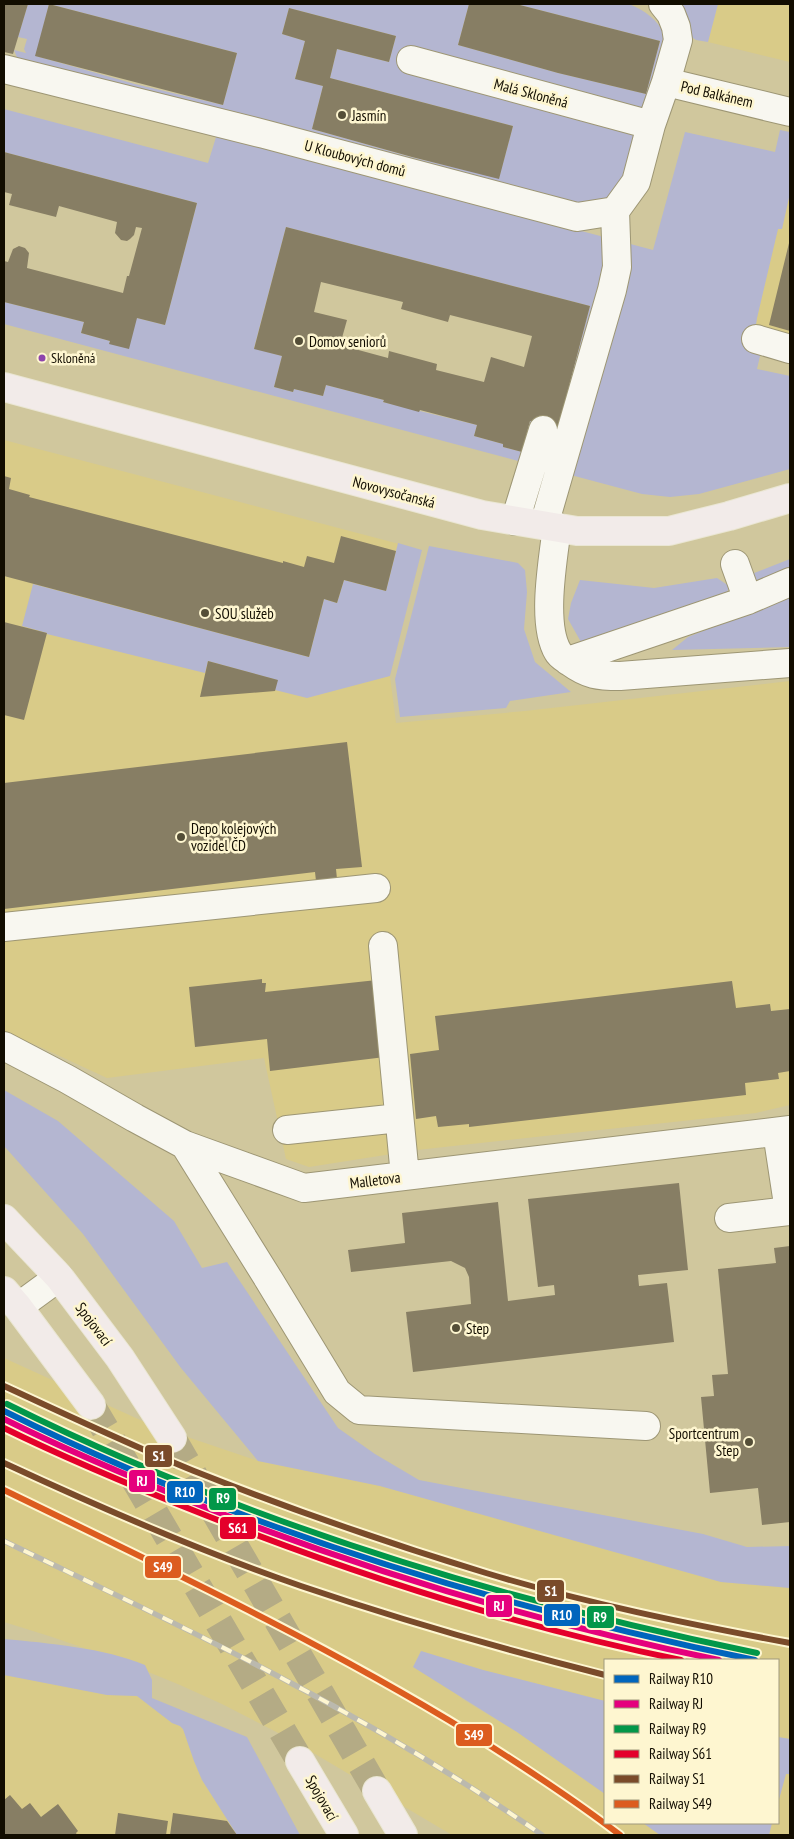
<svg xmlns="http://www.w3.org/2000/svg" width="794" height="1839" font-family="'PT Sans Narrow',sans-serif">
  <rect width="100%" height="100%" fill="#d0c79d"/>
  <path fill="#d9cb88" d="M718,4H790V62L708,42Z
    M790,193V340L755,331L757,318L778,228L782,229Z
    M4,440L422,550L390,676L396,723L525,711L790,681V1105L756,1113L417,1150L309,1167L286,1159L264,1058L107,1078L38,1046L4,1032Z
    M4,1358L149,1424L258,1461L380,1486L721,1582L790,1588V1739L778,1737V1660H605V1701L483,1670L421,1651L462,1699L517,1732L605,1794V1823H643L660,1835H452L288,1738L222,1704L180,1685L119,1660L49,1636L4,1622Z
    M4,1675L107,1695L137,1696L172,1723L180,1726L183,1729L194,1761L202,1780L237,1835H4Z
    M786,1773L790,1774V1835H769L772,1823H778V1803Z"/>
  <path fill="#b4b6d1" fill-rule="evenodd" d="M28,4H49L36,56L135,84L223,105L237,53L49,4H469L458,45L558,73L646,94L660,41L516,4H629C644,10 659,20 664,35L632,168L610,198L598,203L584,205L18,60L14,50L26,53L24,49L27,39L18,37ZM289,8L396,36L389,62L337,49L330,78L513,126L499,178L411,157L312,129L323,86L295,78L305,41L282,34Z
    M675,4H718L708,42L696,40L690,36Z
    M4,109L208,163L217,134L653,250L685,132L775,152L780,130L790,132V193L782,229H778L757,318L755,331L763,343L757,369L790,376V469L699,494L670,497L642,494L4,324V302L84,322L81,333L110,341L109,343L137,318L165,325L197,203L4,152ZM286,227L590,306L558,428L530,421L522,452L503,447V444L474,436L477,425L383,402L384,400L326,385L323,396L294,389L293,392L274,387L282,356L254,348Z
    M398,543L422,550L390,676L307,698L275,690L277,680L208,661L205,673L47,634V633L22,626L33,584L309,657L324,599L337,603L344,580L386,591Z
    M429,546L518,563L525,570L527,592L524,629L535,662L571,692L510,701L506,708L400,717L395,679Z
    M790,559V573L760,586L749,575Z
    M717,578L729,586L726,596L640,625L581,642L568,619L571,603L580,580L654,588Z
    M790,596V647L672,650L688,637Z
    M4,1090L58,1121L174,1221L202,1268L227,1262L338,1428L375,1454L419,1480L703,1534L747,1547L790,1546V1588L721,1582L380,1486L258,1461L181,1368L83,1234L4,1146Z
    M4,1639C47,1643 105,1648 145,1665L152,1680V1698L247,1737L300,1835H237L202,1780L194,1761L183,1729L180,1726L172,1723L137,1696L107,1695L4,1675Z
    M421,1651L483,1670L605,1701V1794L517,1732L413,1667Z
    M778,1737L790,1739V1774H786L778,1803Z
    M643,1823H772L769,1835H660Z"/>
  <path fill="#877e64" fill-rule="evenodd" d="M4,4H28L13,54L4,52Z
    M49,4L237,53L223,105L35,56Z
    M469,4H516L660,41L646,94L558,73L458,45Z
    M289,8L396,36L389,62L337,49L330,78L513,126L499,179L412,157L312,129L323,86L295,79L305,41L282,34Z
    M4,152L197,203L165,325L137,318L129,349L109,344L110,341L81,333L84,322L4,302V261L8,262L13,249L19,246L25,248L29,253L27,268L123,293L127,276H129L142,228L136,227L134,235L130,239L127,241L121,240L115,233L117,222L59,206L56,217L9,205L12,194L4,192Z
    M286,227L590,306L558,428L530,421L522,452L503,447V444L474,436L477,425L420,410L419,412L383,402L384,400L326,385L323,396L294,389L293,392L274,387L282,356L254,349ZM321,282L403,302L401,309L448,322L450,315L532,336L524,367L491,357L484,382L436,370L437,364L389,351L388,358L340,345L347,320L314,312Z
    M790,239V331L769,325Z
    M4,476L11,478L9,489L30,495L29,497L283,563V561L304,567L307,556L334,563L341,536L396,551L386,591L344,580L337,603L324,599L309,657L4,576Z
    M4,622L47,633L24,720L4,715Z
    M208,661L278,680L275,691L200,697Z
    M347,742L362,867L336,869L337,879L316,881L315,872L4,909V783Z
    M262,979V983H266L265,992L377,980L385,1057L270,1071L267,1039L195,1047L189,987Z
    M732,981L736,1008L770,1004L771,1011L790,1009V1071L778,1073L779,1079L745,1083L746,1095L469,1127V1124L438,1127L436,1116L416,1119L410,1054L439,1050L435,1016Z
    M679,1183L688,1270L638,1275L639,1286L667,1283L674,1342L413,1372L406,1312L471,1304L469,1277L465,1268L451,1261L351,1272L348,1250L405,1243L402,1213L498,1202L508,1301L555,1295L554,1285L538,1287L528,1199Z
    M790,1246V1522L762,1525L758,1488L710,1493L701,1397L714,1396L712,1375L728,1374L718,1269L776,1263L774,1248Z
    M10,1795L22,1809L30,1803L41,1817L58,1804L78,1831L76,1833L77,1835H5L4,1800Z
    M118,1813L168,1821L166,1835H115Z
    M173,1813L227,1821L237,1835H170Z"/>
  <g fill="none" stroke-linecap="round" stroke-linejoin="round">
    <path stroke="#b4ab85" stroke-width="28" stroke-dasharray="28 14" stroke-linecap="butt" d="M91,1405L300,1761
      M172,1438L377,1791"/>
    <g stroke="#9d9674" stroke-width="30">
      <path id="minor" d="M411,60L651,125
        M4,69L264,134L577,217L615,211L636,182L651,125L666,82L678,40L676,27L671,14L663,4
        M666,82L790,112
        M756,339L790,349
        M515,521L543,430
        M544,525L612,290L617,267L615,211
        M557,527C553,560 541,624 558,652C560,656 566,659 570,662C588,675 598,676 620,676L790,663
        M735,564L748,600
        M568,661L748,600L790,582
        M4,927L376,888
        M383,946L405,1176
        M4,1046L67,1079L135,1118L185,1145L304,1188L790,1130
        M287,1130L399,1118
        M185,1145L269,1280L337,1392L359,1410L646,1426
        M729,1218L789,1211L777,1132
        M18,1307L59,1277"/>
    </g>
    <g stroke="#eae6d3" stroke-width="30">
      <path id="major" d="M4,387L482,515L577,531H669L729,516L790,498
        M4,1219L59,1277L120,1358L172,1438
        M4,1291L18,1307L91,1405
        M300,1761L344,1835
        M377,1791L403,1835"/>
    </g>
    <use href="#minor" stroke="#f8f7f0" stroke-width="28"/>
    <use href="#major" stroke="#f2ebe9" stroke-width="28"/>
    <g stroke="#bbb9ae" stroke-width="5.5">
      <path id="rail" d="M4,1541C99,1587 196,1632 289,1682C376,1728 462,1779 542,1835"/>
    </g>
    <use href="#rail" stroke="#fef6d0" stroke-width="4" stroke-dasharray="11" stroke-linecap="butt"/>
    <g stroke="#fef6d0" stroke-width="10">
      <path id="rail-1" d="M4,1411C241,1529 496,1607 755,1660"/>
    </g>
    <g stroke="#fef6d0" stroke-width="10">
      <path id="rail-2" d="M4,1419C68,1451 135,1479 202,1506C370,1572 542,1624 719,1660"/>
    </g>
    <g stroke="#fef6d0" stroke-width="10">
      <path id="rail-3" d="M7,1404C244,1522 498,1600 757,1653"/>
    </g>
    <g stroke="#fef6d0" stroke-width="10">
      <path id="rail-4" d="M4,1428C69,1460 137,1488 205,1515C359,1576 519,1627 681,1660"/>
    </g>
    <g stroke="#fef6d0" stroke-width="10">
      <path id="rail-5" d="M4,1386C67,1415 130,1445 194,1471C290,1509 387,1543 486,1573C585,1603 688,1624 790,1643
        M4,1463C101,1508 199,1551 301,1586C401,1620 502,1649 605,1675"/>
    </g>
    <g stroke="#fef6d0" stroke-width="10">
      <path id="rail-6" d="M4,1490C162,1567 320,1641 470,1733C521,1765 572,1798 620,1835"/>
    </g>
    <use href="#rail-1" stroke="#0065bd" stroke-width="6"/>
    <use href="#rail-2" stroke="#e5007d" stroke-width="6"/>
    <use href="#rail-3" stroke="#029749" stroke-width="6"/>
    <use href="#rail-4" stroke="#e4002b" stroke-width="6"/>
    <use href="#rail-5" stroke="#7a4b2a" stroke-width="6"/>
    <use href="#rail-6" stroke="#dc5c1f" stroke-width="6"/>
  </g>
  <g fill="#544e37" stroke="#fef6d0" stroke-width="2">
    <circle cx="342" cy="115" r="5"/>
    <circle cx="299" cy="341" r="5"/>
    <circle cx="205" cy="613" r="5"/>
    <circle cx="181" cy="837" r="5"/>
    <circle cx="456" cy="1328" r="5"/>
    <circle cx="749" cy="1442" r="5"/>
  </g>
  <circle fill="#8e44ad" stroke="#fef6d0" stroke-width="2" cx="42" cy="358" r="4.5"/>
  <g text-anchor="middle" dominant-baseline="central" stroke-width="5" stroke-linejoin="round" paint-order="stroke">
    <g font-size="14" fill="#120d00" stroke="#fef6d0" text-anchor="start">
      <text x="51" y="358">Skloněná</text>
    </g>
    <g font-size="15" fill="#120d00" stroke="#fef6d0">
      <text transform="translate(531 93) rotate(15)">Malá Skloněná</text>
      <text transform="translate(717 94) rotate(13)">Pod Balkánem</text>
      <text transform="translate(355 158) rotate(15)">U Kloubových domů</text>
      <text transform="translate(394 492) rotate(15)">Novovysočanská</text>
      <text transform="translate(375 1180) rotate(-7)">Malletova</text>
      <text transform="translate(94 1324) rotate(53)">Spojovací</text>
      <text transform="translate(322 1798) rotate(60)">Spojovací</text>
    </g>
    <g font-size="15" fill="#120d00" stroke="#fef6d0" text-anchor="start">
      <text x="352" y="115">Jasmín</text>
      <text x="309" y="341">Domov seniorů</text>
      <text x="215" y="613">SOU služeb</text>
      <text x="191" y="828">Depo kolejových<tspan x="191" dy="17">vozidel ČD</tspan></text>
      <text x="466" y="1328">Step</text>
      <text x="739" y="1433" text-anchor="end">Sportcentrum<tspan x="739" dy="17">Step</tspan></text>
    </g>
  </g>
  <g stroke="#fef6d0" stroke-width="2">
    <rect x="144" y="1444" width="29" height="24" rx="5" fill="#7a4b2a"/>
    <rect x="128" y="1469" width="28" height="24" rx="5" fill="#e5007d"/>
    <rect x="166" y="1480" width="38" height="24" rx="5" fill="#0065bd"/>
    <rect x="208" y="1487" width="29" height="24" rx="5" fill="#029749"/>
    <rect x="219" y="1516" width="38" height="24" rx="5" fill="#e4002b"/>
    <rect x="144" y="1555" width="38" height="24" rx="5" fill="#dc5c1f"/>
    <rect x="536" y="1579" width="29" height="24" rx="5" fill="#7a4b2a"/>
    <rect x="485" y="1594" width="28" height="24" rx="5" fill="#e5007d"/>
    <rect x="543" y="1603" width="38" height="24" rx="5" fill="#0065bd"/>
    <rect x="586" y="1605" width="29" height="24" rx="5" fill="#029749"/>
    <rect x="455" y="1723" width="38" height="24" rx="5" fill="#dc5c1f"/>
  </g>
  <g font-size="14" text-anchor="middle" font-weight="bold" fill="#fff">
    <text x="159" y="1461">S1</text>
    <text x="142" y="1486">RJ</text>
    <text x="185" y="1497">R10</text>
    <text x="223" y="1503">R9</text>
    <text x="238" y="1533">S61</text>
    <text x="163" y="1572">S49</text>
    <text x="551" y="1596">S1</text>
    <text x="499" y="1611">RJ</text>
    <text x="562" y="1620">R10</text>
    <text x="600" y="1622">R9</text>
    <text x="474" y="1740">S49</text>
  </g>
  <rect width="794" height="1839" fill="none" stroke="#120d00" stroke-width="10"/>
  <rect x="604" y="1659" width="175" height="165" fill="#fef6d0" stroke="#a0997d"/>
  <rect x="614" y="1675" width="25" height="8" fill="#0065bd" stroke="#a0997d"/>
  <text x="649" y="1684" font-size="15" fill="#120d00">Railway R10</text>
  <rect x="614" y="1700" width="25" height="8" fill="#e5007d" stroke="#a0997d"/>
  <text x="649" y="1709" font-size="15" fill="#120d00">Railway RJ</text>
  <rect x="614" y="1725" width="25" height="8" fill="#029749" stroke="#a0997d"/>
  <text x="649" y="1734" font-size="15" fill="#120d00">Railway R9</text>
  <rect x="614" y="1750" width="25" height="8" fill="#e4002b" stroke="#a0997d"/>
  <text x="649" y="1759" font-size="15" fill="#120d00">Railway S61</text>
  <rect x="614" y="1775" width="25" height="8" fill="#7a4b2a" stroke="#a0997d"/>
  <text x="649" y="1784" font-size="15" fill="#120d00">Railway S1</text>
  <rect x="614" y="1800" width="25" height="8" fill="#dc5c1f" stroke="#a0997d"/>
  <text x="649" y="1809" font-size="15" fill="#120d00">Railway S49</text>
</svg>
